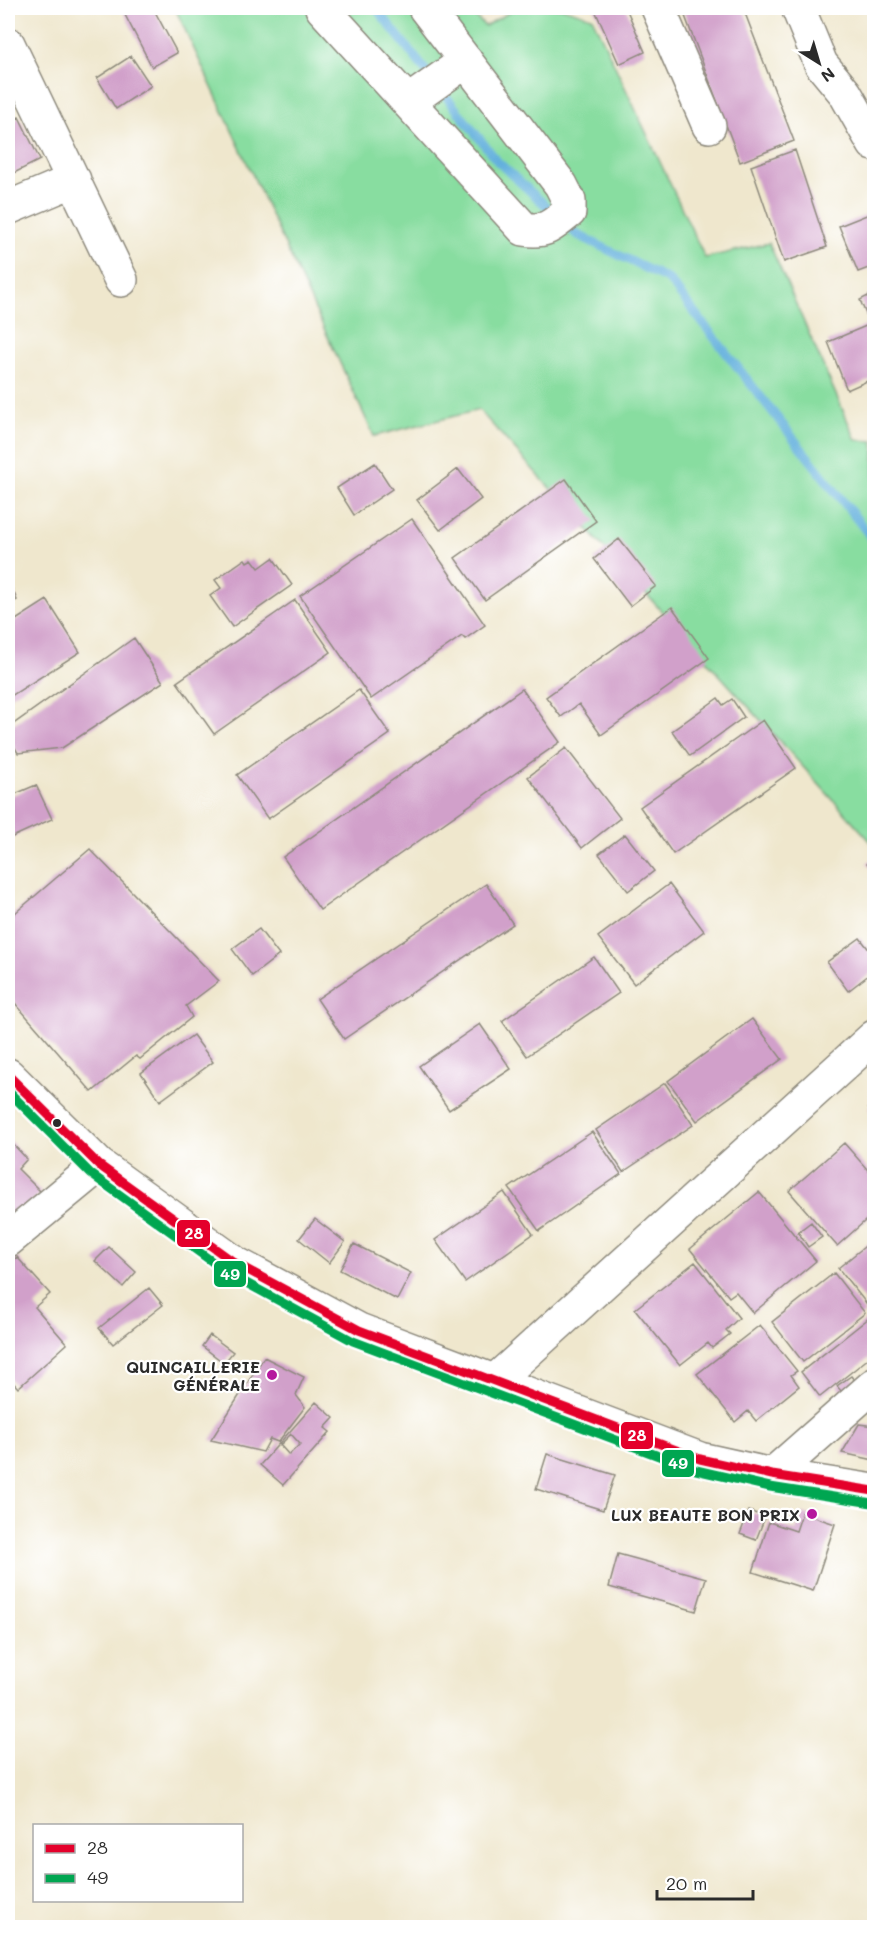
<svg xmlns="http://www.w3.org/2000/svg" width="882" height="1935" font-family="Mali,sans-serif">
  <rect width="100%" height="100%" fill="#fff"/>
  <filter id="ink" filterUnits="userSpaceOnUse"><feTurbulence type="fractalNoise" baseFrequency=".0167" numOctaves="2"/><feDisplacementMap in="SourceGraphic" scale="12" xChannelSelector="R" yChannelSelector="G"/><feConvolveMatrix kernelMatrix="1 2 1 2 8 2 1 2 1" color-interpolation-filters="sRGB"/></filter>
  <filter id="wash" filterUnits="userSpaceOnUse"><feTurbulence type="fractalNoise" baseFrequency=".008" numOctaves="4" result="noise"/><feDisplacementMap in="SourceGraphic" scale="24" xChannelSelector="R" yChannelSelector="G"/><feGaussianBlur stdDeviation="1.35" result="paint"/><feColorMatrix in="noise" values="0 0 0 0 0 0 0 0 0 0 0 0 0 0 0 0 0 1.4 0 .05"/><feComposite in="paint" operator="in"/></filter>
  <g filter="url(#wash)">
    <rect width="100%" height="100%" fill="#efe7cd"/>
    <path fill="#88dda0" stroke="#5a8466" stroke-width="1.5" d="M175,8H466L485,26L517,8H563L592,17L705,258L769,243L856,440L874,441V845L479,410L374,436Z"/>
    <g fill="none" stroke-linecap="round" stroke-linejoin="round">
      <path stroke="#64b0dd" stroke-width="9" d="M376,8L498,162L555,214
        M565,224L576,234L669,280L874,541"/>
    </g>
    <g id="blocks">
      <path fill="#d1a0ca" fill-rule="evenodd" d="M128,8H153L177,53L152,67L123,11Z
        M594,8H626L645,52L619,64Z
        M682,8H743L794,141L740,162Z
        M131,56L151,86L116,109L97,78Z
        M19,117L40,160L8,176V122Z
        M795,150L827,247L784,262L751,166Z
        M874,212V266L858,272L839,226Z
        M874,293V319L869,321L860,300Z
        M873,323L874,327V378L847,390L828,342Z
        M375,463L392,489L354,515L337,488Z
        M458,469L481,499L440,530L417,500Z
        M566,479L596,521L485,600L455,558Z
        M412,519L485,625L465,639L462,636L371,699L300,596Z
        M619,539L656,586L630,606L594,559Z
        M273,558L292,585L232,627L210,596L221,588L215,580L245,559L247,562L252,559L259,568Z
        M8,579L17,600L8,604Z
        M47,600L80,652L8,698V625Z
        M295,600L331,652L214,734L177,682Z
        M672,607L709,658L601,735L579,704L561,717L546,697Z
        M134,638L163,682L62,748L18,753L8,736V728Z
        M522,689L560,742L320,910L283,857Z
        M359,690L390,734L268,819L237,775Z
        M718,698L723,705L732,699L744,717L690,756L672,731Z
        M763,720L796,768L673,854L640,807Z
        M566,748L620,818L582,848L528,777Z
        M36,785L52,819L8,839V797Z
        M625,834L654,871L628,891L599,854Z
        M90,849L219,981L186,1006L192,1017L140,1059L136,1056L92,1092L8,995V919Z
        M874,857V874L867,863Z
        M486,884L513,924L344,1039L317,999Z
        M669,884L704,931L634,984L598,937Z
        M259,929L279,955L252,976L232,949Z
        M860,938L874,956V971L848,991L827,962Z
        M594,957L619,993L527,1056L502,1021Z
        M752,1019L782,1059L697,1121L668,1081Z
        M480,1024L511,1069L449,1110L419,1066Z
        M193,1035L213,1062L160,1101L141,1073Z
        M665,1083L693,1125L623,1172L596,1130Z
        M874,1104V1116L868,1108Z
        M592,1132L621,1174L539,1231L509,1188Z
        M8,1139L27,1159L18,1169L41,1192L8,1227Z
        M844,1143L874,1177V1213L837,1246L789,1191Z
        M504,1192L533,1234L465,1282L435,1240Z
        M759,1192L816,1261L753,1313L736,1292L729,1297L690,1249Z
        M315,1219L345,1242L329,1263L299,1239Z
        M811,1222L822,1237L808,1247L798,1232Z
        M874,1239V1304L870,1308L838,1268Z
        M354,1244L411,1273L397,1300L340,1270Z
        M109,1247L136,1272L123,1287L95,1261Z
        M17,1257L50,1294L35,1307L67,1344L18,1388L8,1377V1265Z
        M695,1262L739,1318L726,1330L730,1334L712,1348L708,1343L680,1365L635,1309Z
        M834,1273L865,1313L803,1362L772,1322Z
        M149,1288L163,1305L113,1344L99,1328Z
        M874,1314V1354L820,1397L801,1372Z
        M760,1325L797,1371L791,1375L799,1386L756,1421L748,1411L735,1422L697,1374Z
        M210,1335L233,1352L224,1363L202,1346Z
        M264,1357L304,1377L296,1395L305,1407L278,1442L270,1439L263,1452L211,1440Z
        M851,1376L861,1389L848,1400L837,1386Z
        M316,1402L334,1418L325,1428L330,1432L283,1485L260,1465ZM291,1434L300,1444L289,1455L280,1445Z
        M859,1424L874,1426V1460L842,1453Z
        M547,1454L615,1475L603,1510L536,1489Z
        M749,1511L765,1517L756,1540L740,1534Z
        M802,1513L835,1524L813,1591L753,1572L769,1522L796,1531Z
        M618,1554L706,1578L696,1611L609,1587Z"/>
    </g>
  </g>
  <g filter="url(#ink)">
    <use href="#blocks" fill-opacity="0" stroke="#8d897c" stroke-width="1.5"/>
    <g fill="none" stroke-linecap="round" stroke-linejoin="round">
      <g stroke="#8d897c" stroke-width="36">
        <path id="minor" d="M322,8L524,229C547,233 552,225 569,212V201L561,185L425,8
          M658,8L709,126
          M798,8L821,64L845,93L874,144
          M8,44L121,280
          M408,102L466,61
          M8,208L74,180
          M8,1075L99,1165L235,1263L359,1330L700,1459L772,1475L874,1491
          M8,1240L99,1165
          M496,1380L874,1037
          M772,1475L874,1385"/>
      </g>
      <use href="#minor" stroke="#fff" stroke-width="33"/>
      <g stroke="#fff" stroke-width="14">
        <path id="bus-1" d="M8,1075L99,1165L235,1263L359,1330L700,1459L772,1475L874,1491"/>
      </g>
      <g stroke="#fff" stroke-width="14">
        <path id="bus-2" d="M8,1091L91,1174L228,1273L353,1341L696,1470L770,1487L872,1503"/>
      </g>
      <use href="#bus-1" stroke="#e4002b" stroke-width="9"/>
      <use href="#bus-2" stroke="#00a651" stroke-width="9"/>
    </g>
  </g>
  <circle fill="#2b2b2b" stroke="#fff" stroke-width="2" cx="57" cy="1123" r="5"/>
  <g fill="#b5179e" stroke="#fff" stroke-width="2">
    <circle cx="272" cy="1375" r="6"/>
    <circle cx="812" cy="1514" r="6"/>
  </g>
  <g text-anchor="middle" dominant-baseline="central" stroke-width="4.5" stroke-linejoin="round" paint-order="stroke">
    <g font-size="16" font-weight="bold" fill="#2b2b2b" stroke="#fff" text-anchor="end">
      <text x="260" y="1366">QUINCAILLERIE<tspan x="260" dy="18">GÉNÉRALE</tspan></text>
      <text x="800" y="1514">LUX BEAUTE BON PRIX</text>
    </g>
  </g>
  <g stroke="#fff" stroke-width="2">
    <rect x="176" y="1219" width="35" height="29" rx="6" fill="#e4002b"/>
    <rect x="213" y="1260" width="34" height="28" rx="6" fill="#00a651"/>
    <rect x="620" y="1421" width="34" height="29" rx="6" fill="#e4002b"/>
    <rect x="661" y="1449" width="34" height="29" rx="6" fill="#00a651"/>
  </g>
  <g font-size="16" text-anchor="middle" font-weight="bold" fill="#fff">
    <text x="194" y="1239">28</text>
    <text x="230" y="1280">49</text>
    <text x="637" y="1441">28</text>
    <text x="678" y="1469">49</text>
  </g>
  <rect width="882" height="1935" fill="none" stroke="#fff" stroke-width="30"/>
  <rect x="33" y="1824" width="210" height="78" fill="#ffffff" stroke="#aaaaaa" stroke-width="1.5"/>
  <rect x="45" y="1844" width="30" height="9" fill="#e4002b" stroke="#aaaaaa" stroke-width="1.5"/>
  <text x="87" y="1854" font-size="18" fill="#2b2b2b">28</text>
  <rect x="45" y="1874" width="30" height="9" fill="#00a651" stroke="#aaaaaa" stroke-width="1.5"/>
  <text x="87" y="1884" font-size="18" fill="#2b2b2b">49</text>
  <g transform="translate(819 63) rotate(143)" stroke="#ffffff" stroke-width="4.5" paint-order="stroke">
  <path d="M0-4.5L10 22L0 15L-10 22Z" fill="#2b2b2b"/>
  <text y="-9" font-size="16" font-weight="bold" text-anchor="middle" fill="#2b2b2b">N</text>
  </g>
  <path d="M657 1890v9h96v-9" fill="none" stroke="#2b2b2b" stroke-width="3"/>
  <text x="666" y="1890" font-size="18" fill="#2b2b2b" stroke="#ffffff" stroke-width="4.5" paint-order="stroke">20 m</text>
</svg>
